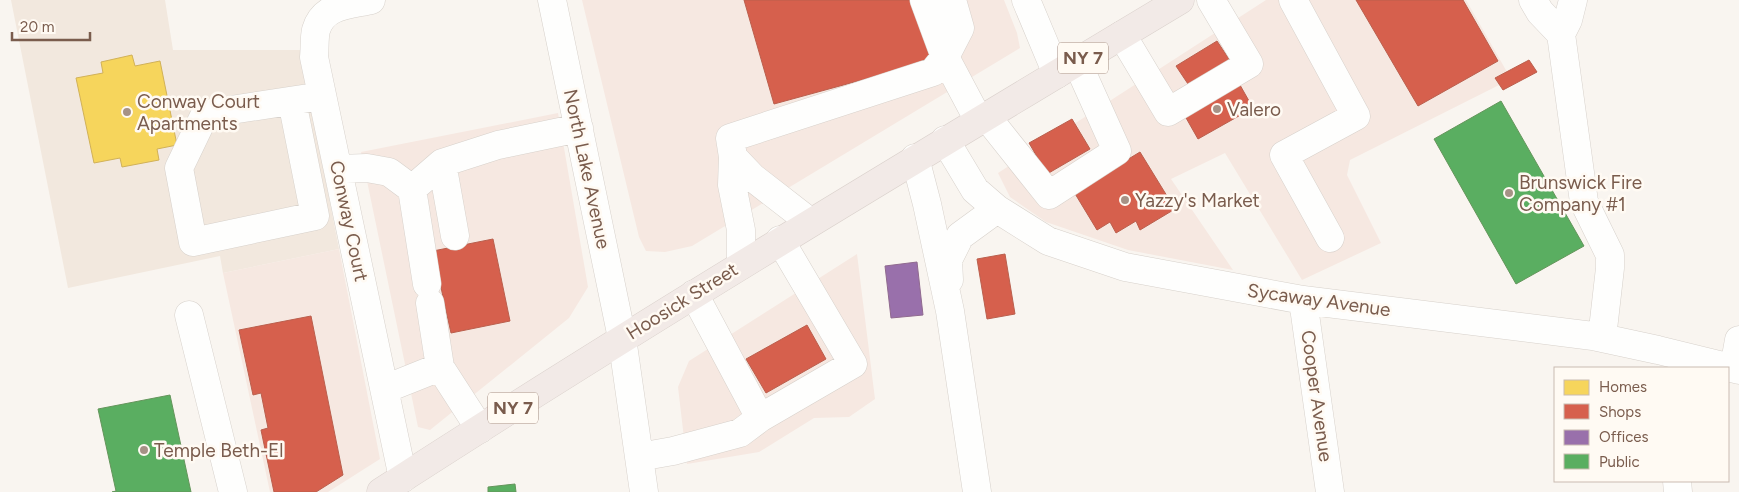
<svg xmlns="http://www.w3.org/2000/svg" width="1739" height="492" font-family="Figtree,sans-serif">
  <rect width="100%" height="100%" fill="#f9f5f0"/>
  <path fill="#f2e8de" d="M11,0H165L173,50H300L339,249L223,273L220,256L68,288Z"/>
  <path fill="#f6e8e1" d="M582,0H1004L1017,33L1020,48L692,246L665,252L646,251L639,237Z
    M1266,0H1466L1511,79L1350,160L1347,175L1381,243L1302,280L1225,153L1171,179L1233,270L1128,250L1046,222L1010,197L998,173Z
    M558,113L588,287L569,318L430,430L418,427L361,152Z
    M339,249L380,459L328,492H270L223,273Z
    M857,254L875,399L849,417L814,418L759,452L687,464L678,387L689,361Z"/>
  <path fill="#f6d55c" stroke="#d1b158" d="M132,55L135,66L160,61L177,145L157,149L159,160L122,167L120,158L94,163L76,78L103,73L101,62Z"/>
  <path fill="#d6604d" stroke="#ba5f4d" d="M744,0H912L931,61L774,104Z
    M1356,0H1463L1498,61L1418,106Z
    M1217,41L1231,62L1190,87L1176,66Z
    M1529,60L1537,72L1503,90L1495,78Z
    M1236,78L1253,108L1198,139L1181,109Z
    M1072,119L1090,149L1047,174L1029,143Z
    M1140,152L1175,209L1140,230L1136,221L1116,233L1110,222L1097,230L1074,192Z
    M493,239L510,321L451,333L433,251Z
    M1005,254L1015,314L987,319L977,259Z
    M311,316L343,475L316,492H274L261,430L268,428L261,393L253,395L239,330Z
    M807,325L826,359L766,393L746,359Z"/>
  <path fill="#9970ab" stroke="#906a8f" d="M917,262L923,315L891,318L885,266Z"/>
  <path fill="#5aae61" stroke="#64955b" d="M1501,101L1584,246L1516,284L1434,139Z
    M170,395L191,492H112L116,491L98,409Z
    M515,484L516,492H488V487Z"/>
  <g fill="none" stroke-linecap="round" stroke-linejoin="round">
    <g stroke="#d7d1cb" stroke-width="29">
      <path id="minor" d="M371,0C349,5 323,5 316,30C314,38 315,48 314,57L403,478
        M552,0L622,338L644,492
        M952,0L960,28L945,57L979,121
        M1026,0L1057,74
        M1293,0L1356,116L1284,155L1330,238
        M1533,0L1540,12L1561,34L1568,20L1573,0
        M1561,34L1584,202L1610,255V268L1602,338
        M1122,35L1168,112L1249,64L1211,0
        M292,101L315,216L193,242L179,168L205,114L322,96
        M986,116L1049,195L1117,151L1077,62
        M945,140L975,190L997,209L1048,241L1125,267L1303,300L1593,336L1658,350L1739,370
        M733,157L752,177L810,222
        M915,158L927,204L950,311L977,492
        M442,163L455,236
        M338,169L367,168L389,172L412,189L442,163L498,145L579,128
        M412,189L427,284
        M741,265V230L732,185L733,157L730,138L933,72L945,57L924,0
        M949,280L948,260L960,236L997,209
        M694,294L760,418L853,364L780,240
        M1303,300L1330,492
        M430,303L440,367L480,429
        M189,315L233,492
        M1734,368L1739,340
        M385,389L440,367
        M639,457L673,451L740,433L760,418
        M1677,481L1678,492"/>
    </g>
    <g stroke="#dad1cc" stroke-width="29">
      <path id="highway" d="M381,492C644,322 912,161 1180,0"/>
    </g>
    <use href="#minor" stroke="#fefefd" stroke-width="28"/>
    <use href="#highway" stroke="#f2eae7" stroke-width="28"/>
  </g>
  <g fill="#a69286" stroke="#fffaf3" stroke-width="2">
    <circle cx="1217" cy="109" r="5"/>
    <circle cx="127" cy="112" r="5"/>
    <circle cx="1509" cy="193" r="5"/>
    <circle cx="1125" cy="200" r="5"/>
    <circle cx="144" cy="450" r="5"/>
  </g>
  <g text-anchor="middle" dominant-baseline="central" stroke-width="5" stroke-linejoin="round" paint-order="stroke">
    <g fill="#fffaf3" stroke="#a28b7f" stroke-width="1">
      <rect x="1058" y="42.5" width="50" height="31" rx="4"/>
      <rect x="488" y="392.5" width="50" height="31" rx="4"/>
    </g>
    <g font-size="18" font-weight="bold" fill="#7a5c4d">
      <text x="1083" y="58">NY 7</text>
      <text x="513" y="408">NY 7</text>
    </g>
    <g font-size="19" fill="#7a5c4d" stroke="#fffaf3" text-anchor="start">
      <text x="137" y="101">Conway Court<tspan x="137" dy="22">Apartments</tspan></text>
      <text x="1227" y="109">Valero</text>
      <text x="1519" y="182">Brunswick Fire<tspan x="1519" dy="22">Company #1</tspan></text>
      <text x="1135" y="200">Yazzy's Market</text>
      <text x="154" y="450">Temple Beth-El</text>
    </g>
    <g font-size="19" fill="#7a5c4d" stroke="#fffaf3">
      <text transform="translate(587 169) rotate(78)">North Lake Avenue</text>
      <text transform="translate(349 221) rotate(78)">Conway Court</text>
      <text transform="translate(1319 300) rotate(8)">Sycaway Avenue</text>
      <text transform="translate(682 301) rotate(-32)">Hoosick Street</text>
      <text transform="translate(1317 396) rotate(82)">Cooper Avenue</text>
    </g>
  </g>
  <rect x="1554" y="367" width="175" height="115" fill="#fffaf3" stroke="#cabbb1"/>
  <rect x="1564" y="380" width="25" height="15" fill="#f6d55c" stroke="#cabbb1"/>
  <text x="1599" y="392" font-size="15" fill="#7a5c4d">Homes</text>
  <rect x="1564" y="404" width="25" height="15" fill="#d6604d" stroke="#cabbb1"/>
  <text x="1599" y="417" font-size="15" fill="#7a5c4d">Shops</text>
  <rect x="1564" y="430" width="25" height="15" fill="#9970ab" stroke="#cabbb1"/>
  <text x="1599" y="442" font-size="15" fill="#7a5c4d">Offices</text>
  <rect x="1564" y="454" width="25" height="15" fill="#5aae61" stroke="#cabbb1"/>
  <text x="1599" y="467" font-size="15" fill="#7a5c4d">Public</text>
  <path d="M12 32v8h78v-8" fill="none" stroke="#7a5c4d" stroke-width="2.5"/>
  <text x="20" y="32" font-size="15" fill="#7a5c4d" stroke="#fffaf3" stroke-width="4" paint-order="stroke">20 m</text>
</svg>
